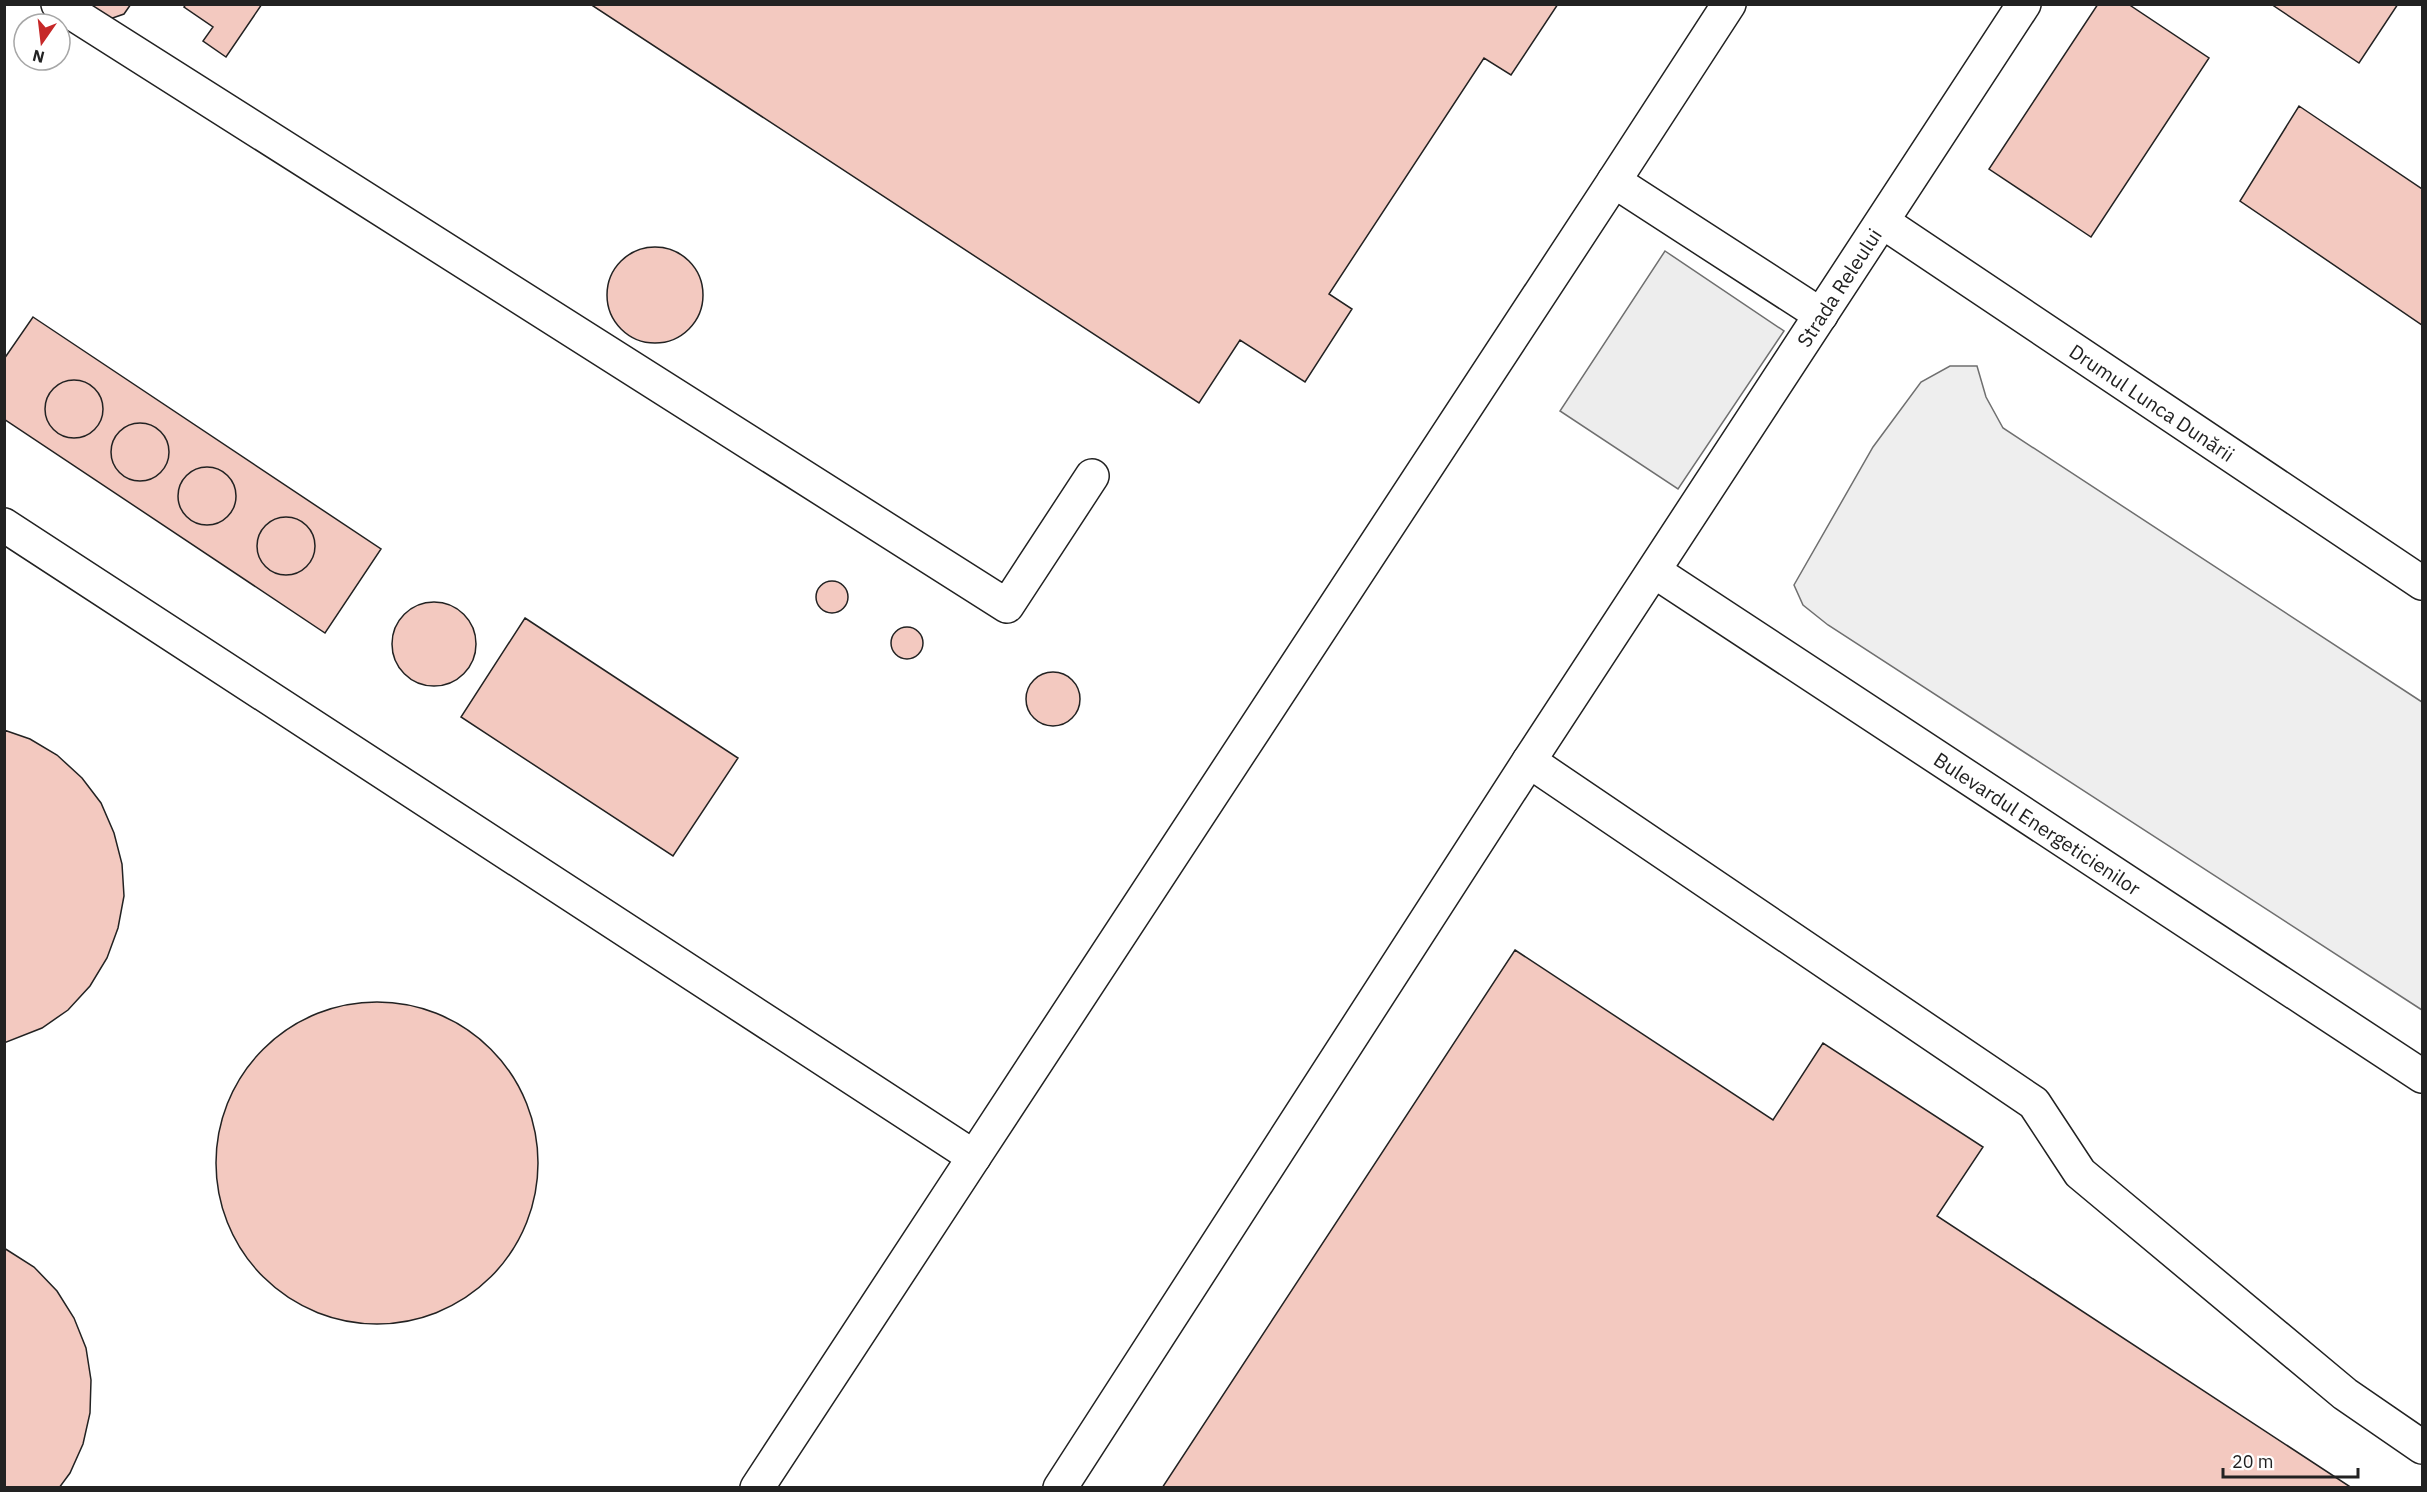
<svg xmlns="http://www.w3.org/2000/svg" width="2427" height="1492" font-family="'IBM Plex Sans',sans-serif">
  <rect width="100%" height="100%" fill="#fff"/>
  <path fill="#eee" stroke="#6f6f6f" stroke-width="1.5" d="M1950,366H1977L1986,397L2003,428L2422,702V1010L1828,625L1803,605L1794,585L1873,447L1921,382Z"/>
  <path fill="#ededed" stroke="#6f6f6f" stroke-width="1.5" d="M1665,251L1784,331L1678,489L1560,411Z"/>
  <path fill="#f3c9c0" stroke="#222" stroke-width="1.5" d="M81,4H131L124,14L107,20Z
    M186,4H262L226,57L203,41L213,27L184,7Z
    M590,4H1558L1511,75L1484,58L1329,294L1352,309L1305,382L1240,340L1199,403Z
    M2098,4H2128L2209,58L2091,237L1989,169Z
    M2271,4H2398L2359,63Z
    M2299,106L2422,189V325L2240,201Z
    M607 295a48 48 0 1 1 96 0a48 48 0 1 1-96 0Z
    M33,317L381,549L325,633L4,419V359Z
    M45 409a29 29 0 1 1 58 0a29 29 0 1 1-58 0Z
    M111 452a29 29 0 1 1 58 0a29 29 0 1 1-58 0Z
    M178 496a29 29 0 1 1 58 0a29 29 0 1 1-58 0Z
    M257 546a29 29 0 1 1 58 0a29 29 0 1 1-58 0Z
    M816 597a16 16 0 1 1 32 0a16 16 0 1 1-32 0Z
    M392 644a42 42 0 1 1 84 0a42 42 0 1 1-84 0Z
    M525,618L738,758L673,856L461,717Z
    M891 643a16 16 0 1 1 32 0a16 16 0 1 1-32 0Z
    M1026 699a27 27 0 1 1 54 0a27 27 0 1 1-54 0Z
    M4,730L30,739L57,755L82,778L101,803L114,833L122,864L124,896L118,928L107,958L90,986L68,1010L42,1028L4,1043Z
    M1515,950L1773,1120L1823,1043L1983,1147L1937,1216L2352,1488H1162Z
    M216 1163a161 161 0 1 1 322 0a161 161 0 1 1-322 0Z
    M4,1248L34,1267L57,1291L74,1318L86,1348L91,1380L90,1413L83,1444L70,1473L59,1488H4Z"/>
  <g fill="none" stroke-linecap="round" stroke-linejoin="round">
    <g stroke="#222" stroke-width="36">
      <g id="minor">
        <path d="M58,4L1007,606L1092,476"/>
        <path d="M1614,181L1729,4"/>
        <path id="s1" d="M1883,222L2422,583"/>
        <path d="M4,525L974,1157L1614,181L1821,315"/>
        <path id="s2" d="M1654,571L2422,1076"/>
        <path d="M1529,761L2034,1103L2080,1173L2345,1394L2422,1447"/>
        <path d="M757,1488L974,1157"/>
        <path id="s3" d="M1060,1488L1529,761L2024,4"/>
      </g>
    </g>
    <use href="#minor" stroke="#fff" stroke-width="33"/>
  </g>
  <g text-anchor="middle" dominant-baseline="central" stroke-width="4.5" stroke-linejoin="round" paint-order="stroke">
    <g font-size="20" fill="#222" stroke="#fff">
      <text stroke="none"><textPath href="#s3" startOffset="1431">Strada Releului</textPath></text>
      <text stroke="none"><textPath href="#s1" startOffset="324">Drumul Lunca Dunării</textPath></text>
      <text stroke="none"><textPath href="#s2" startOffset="459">Bulevardul Energeticienilor</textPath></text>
    </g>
  </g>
  <rect width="2427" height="1492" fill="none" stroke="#222222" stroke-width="12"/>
  <g transform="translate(42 42) rotate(194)"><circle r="28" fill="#ffffff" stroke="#a7a7a7" stroke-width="1.5"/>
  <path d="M0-4.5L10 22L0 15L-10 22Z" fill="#c62828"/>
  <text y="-9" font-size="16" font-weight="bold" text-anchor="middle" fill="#222222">N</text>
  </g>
  <path d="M2223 1468v9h135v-9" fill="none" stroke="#222222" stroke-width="3"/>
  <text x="2232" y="1468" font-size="18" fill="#222222" stroke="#ffffff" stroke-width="4.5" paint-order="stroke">20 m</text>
</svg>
